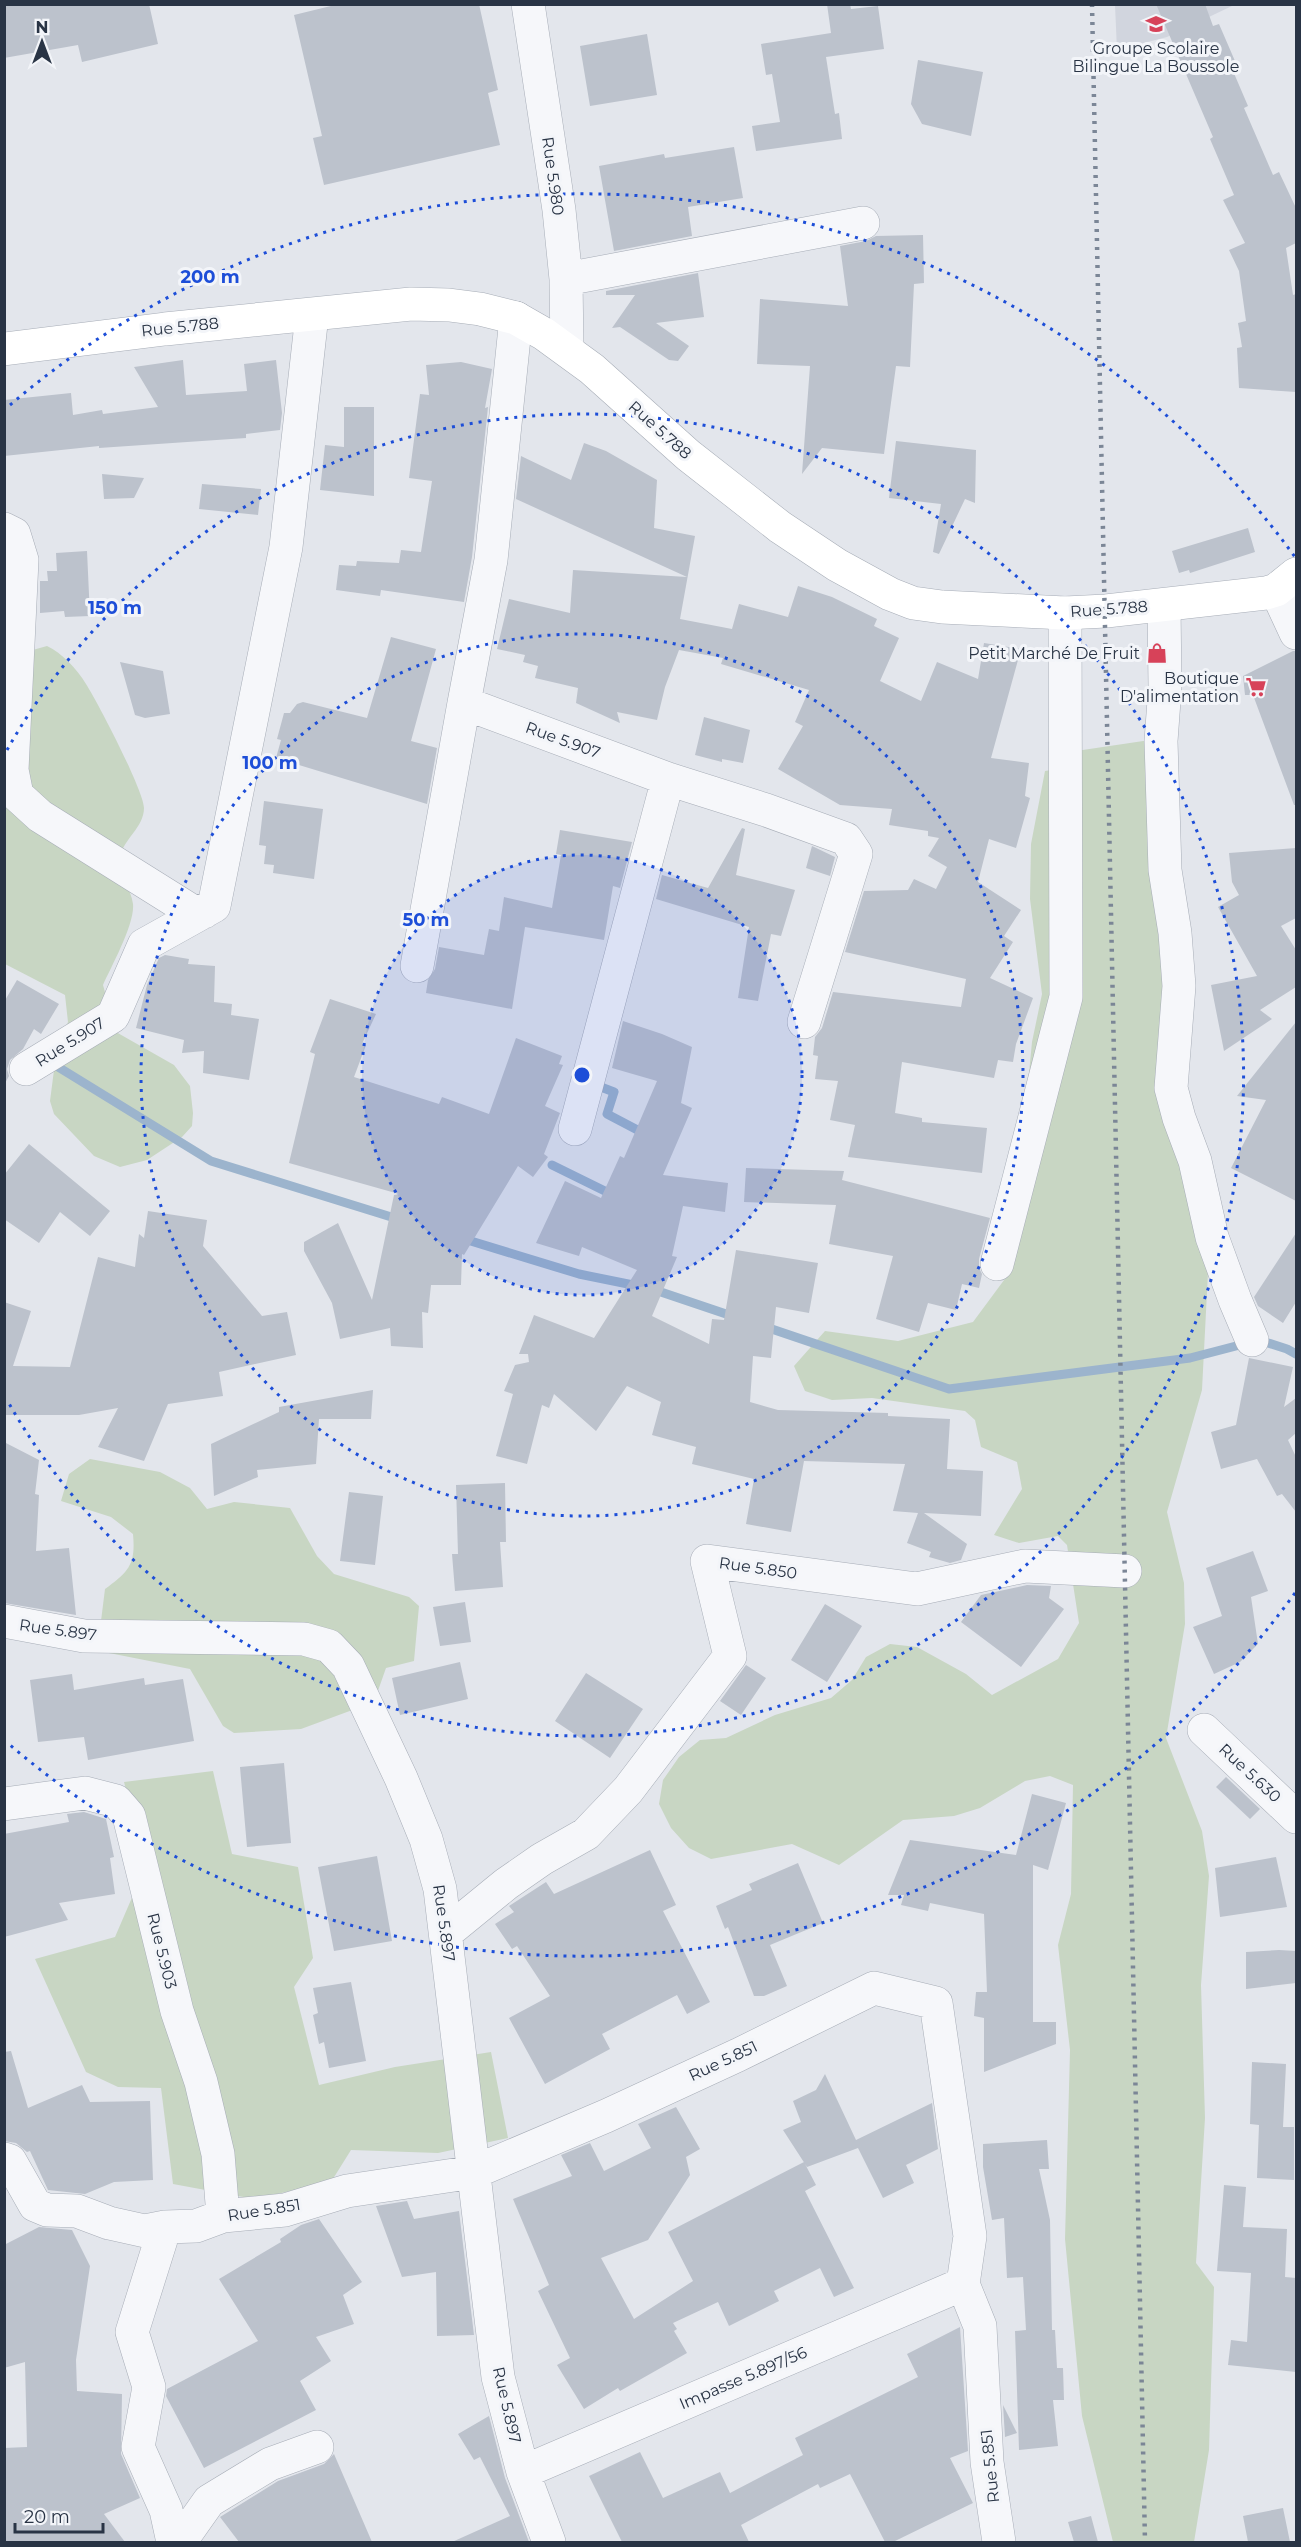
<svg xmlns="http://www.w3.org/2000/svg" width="1301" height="2547" font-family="Montserrat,sans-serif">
  <rect width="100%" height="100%" fill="#e3e6ec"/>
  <path fill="#d1d5de" d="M1115,5H1234L1167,37L1117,50Z"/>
  <path fill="#c8d6c3" d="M47,646C62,653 77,669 86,684C97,701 144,791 144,808C144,827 124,839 120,856C116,874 131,887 133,904C135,924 111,967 103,985L116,1032L174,1065L190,1086L193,1113L192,1126L182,1137L147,1160L120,1167L94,1156L54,1114L50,1101L57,1047L68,1022L65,995L5,964L4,688L22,653Z
    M1150,740L1172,1126L1209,1253L1202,1390L1167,1512L1184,1583L1185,1624L1166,1738L1202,1831L1209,1876L1201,1985L1205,2118L1196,2263L1214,2287L1209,2450L1194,2542H1113L1082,2416L1065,2239L1070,2050L1058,1945L1071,1894L1073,1785L1050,1776L1025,1781L980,1808L954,1816L903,1820L839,1865L792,1844L711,1859L689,1848L671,1828L659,1804L663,1780L679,1757L700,1740L726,1738L775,1715L831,1698L852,1680L866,1657L890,1644L917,1647L966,1674L992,1695L1058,1659L1079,1623L1067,1545L1058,1536L1019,1543L994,1535L1022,1489L1017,1462L981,1447L975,1420L965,1411L872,1398L832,1400L805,1391L794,1366L825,1331L898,1341L973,1322L1010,1272L1032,1042L1042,994L1030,899L1031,844L1045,771L1076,766V751Z
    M90,1459L160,1472L190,1488L207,1509L234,1502L290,1508L317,1556L334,1574L409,1597L419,1606L414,1661L386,1668L374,1702L301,1729L234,1733L223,1726L190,1669L109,1653L100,1629L105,1589C128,1572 136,1565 133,1534L111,1517L61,1501L69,1474Z
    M213,1771L232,1854L298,1867L313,1958L294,1987L319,2085L395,2067L491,2052L508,2138L438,2153L351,2150L331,2182L254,2199L173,2184L161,2088L118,2087L86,2072L35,1959L115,1937L146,1865L124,1782Z"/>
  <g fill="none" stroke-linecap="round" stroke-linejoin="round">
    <path stroke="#9cb4cd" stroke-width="9" d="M50,1062L211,1161L401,1220
      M593,1084L614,1092L607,1114L647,1135
      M552,1165L615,1196
      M461,1238L579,1274L638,1286
      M652,1289L735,1317
      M763,1326L949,1389L1190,1358L1259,1340L1287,1349L1296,1354"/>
  </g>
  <path fill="#bcc2cc" d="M4,4H149L158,44L82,62L78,45L4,58Z
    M339,4H479L498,90L488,93L500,145L324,185L313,138L322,136L294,15Z
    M827,4H850L851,9L878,6L884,49L826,57L835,114L839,113L842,139L756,151L752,126L780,122L772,74L766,75L761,44L831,33Z
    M1156,4H1205L1213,26L1219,24L1238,68L1233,71L1248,106L1244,108L1273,175L1279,172L1296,208V243L1286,248L1293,295L1296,294V392L1239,388L1237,348L1242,347L1238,323L1246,321L1239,271L1229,250L1245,243L1223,200L1234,195L1210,139L1213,137Z
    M647,34L657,95L590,106L580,46Z
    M918,60L983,72L971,136L922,124L911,104Z
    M734,147L743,198L688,207L692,236L614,251L599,166L664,154L665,158Z
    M923,235L924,283L914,284L910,367L896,366L884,454L822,448L802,474L810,366L757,364L760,299L848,306L840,246L866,241L876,236Z
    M698,273L704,317L656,323L689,346L678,361L669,360L620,327L612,328L635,295H606V291Z
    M183,360L186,395L247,391L244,364L276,360L282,413L280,430L246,434V438L99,448V446L4,456V400L71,393L73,415L102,410L103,414L158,407L134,367Z
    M461,362L492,369L485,408L488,407L472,557L464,602L381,590L380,596L336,590L339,565L356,566L357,561L399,563L401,550L421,552L432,481L409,478L420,394L429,395L426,365Z
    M344,407H374V496L320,490L325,445L344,447Z
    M896,441L976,450L975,503L965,499L939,554L933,552L941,504L889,498Z
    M584,443L606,451L657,480L654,528L695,536L680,619L732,629L739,604L788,617L798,586L832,597L877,619L874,626L899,638L880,681L921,701L937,662L978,679L984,643L1021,649L991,758L1029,763L1025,796L1030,798L1016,848L989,839L978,882L1021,910L1004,936L1013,942L990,978L1033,998L1016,1044L1013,1062L998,1060L994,1078L902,1062L895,1113L922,1118V1122L987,1128L982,1173L848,1157L855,1125L830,1120L838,1081L815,1079L818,1056L813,1055L815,1037L822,1028L833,992L961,1007L966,979L845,952L864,891L908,890L914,879L936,889L947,867L928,856L939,838L928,836V831L889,825L892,809L840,805L778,769L803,726L795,722L809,690L721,664L723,658L679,650L665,687L657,720L617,712L620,723L576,703L578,688L535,678L538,666L523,662L525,655L497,649L509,599L570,613L573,570L687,577L516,499L521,456L571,480Z
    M102,474L144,478L134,498L104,499Z
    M202,484L261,489L258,515L199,509Z
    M1248,528L1255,552L1190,573L1189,570L1179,573L1172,551Z
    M87,551L90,616L65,617L64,611L40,613V581H48L47,571H57L56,553Z
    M391,637L436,649L411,741L437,748L427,804L276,758L281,740L277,739L284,713H290L297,704L303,702L367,718Z
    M1293,651H1296V805H1294L1253,695H1245L1243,676Z
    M120,662L163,671L170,714L145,718L135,715Z
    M704,717L750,730L743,763L722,759V762L695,755Z
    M264,801L323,809L314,879L273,873L274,865L264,864L266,846L259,845Z
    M742,828L745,829L736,875L795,890L781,936L771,934L758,1001L738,998L749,927L656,899L662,875L708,888Z
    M560,830L632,842L620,888L613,886L604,940L525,927L512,1009L426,993L428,980L435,969L439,947L484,955L489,929L499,931L504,897L552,908L561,855L556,854Z
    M812,846L835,857L830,876L806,868Z
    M1296,848V918L1281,926L1296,950V987L1260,1010L1272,1019L1224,1051L1211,985L1257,976L1218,907L1239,895L1232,882L1229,853Z
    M165,955L189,959L188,964L215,966L214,1002L232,1004L231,1015L259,1019L249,1080L203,1073L204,1051L182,1053L184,1040L136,1028L147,985L159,958Z
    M17,980L59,1004L41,1034L34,1029L23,1049L10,1060L7,1069L9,1076L4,1085V1002Z
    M330,999L376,1014L362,1044L366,1045L354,1077L439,1104L442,1097L489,1114L516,1038L562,1056L559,1064L563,1065L545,1106L560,1113L544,1154L548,1157L533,1177L518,1166L464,1255L462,1254L461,1285H431L428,1313L422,1312L423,1348L391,1346L390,1328L340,1339L332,1303L304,1251V1242L338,1223L372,1300L394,1195L399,1194L289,1163L315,1054L310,1052Z
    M623,1021L662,1034L692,1047L681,1103L692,1108L663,1175L728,1183L725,1212L683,1206L672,1256L677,1257L652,1316L709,1344L712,1319L724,1320L736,1250L818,1263L809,1313L776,1307L771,1358L753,1356L750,1402L778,1410L888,1413V1416L950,1419L947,1469L983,1471L981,1516L924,1513L967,1544L961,1560L950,1563L929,1557L931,1552L907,1543L918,1513L893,1511L905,1464L804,1461L791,1532L746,1524L754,1479L692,1464L696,1447L652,1435L661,1402L627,1386L596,1431L554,1394L549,1408L542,1405L527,1464L496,1456L513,1394L504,1391L515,1365L529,1362L528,1354H519L534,1315L594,1338L637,1270L582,1247L579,1256L536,1243L565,1181L601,1198L620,1156L624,1158L657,1081L612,1068Z
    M1296,1022V1201L1231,1168L1266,1100L1237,1096Z
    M29,1144L110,1211L90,1236L60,1212L39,1243L4,1219V1175Z
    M746,1168L844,1171L842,1180L990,1218L979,1259V1268L982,1274L979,1288L962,1284L956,1310L928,1303L919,1332L876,1319L893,1256L829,1244L836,1205L744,1202Z
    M148,1211L207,1220L203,1246L262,1316L287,1312L296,1355L219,1372L223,1396L168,1404L144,1461L98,1447L118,1408L79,1415H4V1302L31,1311L13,1366L70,1367L98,1257L135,1267L139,1234L144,1238Z
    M1296,1233V1302L1283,1323L1258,1306L1254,1297Z
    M1249,1358L1293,1367L1284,1407L1296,1398V1433L1288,1440L1296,1457V1512L1282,1494L1277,1496L1257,1459L1221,1469L1211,1432L1236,1425Z
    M373,1390L371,1419H319L316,1464L257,1470L258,1477L214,1496L211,1444L279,1412V1407Z
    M4,1442L39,1460L35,1494L39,1495L36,1551L69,1548L76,1615L4,1603Z
    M505,1483L506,1542H500L503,1587L455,1591L452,1554H458L456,1485Z
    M349,1492L383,1496L375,1565L340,1561Z
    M1253,1551L1268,1591L1251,1597L1258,1644L1240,1662L1214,1674L1193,1627L1222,1616L1206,1568Z
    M1027,1585L1051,1586L1049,1598L1064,1609L1021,1667L961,1622L981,1595Z
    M465,1602L471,1642L440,1646L433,1607Z
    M825,1604L862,1626L827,1682L791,1660Z
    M460,1662L468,1699L400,1715L392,1678Z
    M746,1665L766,1678L741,1715L720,1701Z
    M586,1673L643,1709L610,1758L555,1721Z
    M72,1674L74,1690L144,1678L145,1685L183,1679L194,1741L88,1760L84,1737L38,1742L30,1680Z
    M284,1763L291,1843L247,1847L240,1767Z
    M1226,1777L1260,1809L1250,1819L1216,1787Z
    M1032,1794L1066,1803L1048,1870L1033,1865V2022H1056V2044L984,2072V2018L974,2016L976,1992H987L984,1914L930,1903L928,1911L901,1905L904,1895H888L910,1840L1016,1855Z
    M84,1812L106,1819L114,1857L110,1858L115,1894L59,1903L68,1920L4,1937V1834L69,1822L67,1814Z
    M650,1850L676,1905L663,1911L710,2002L687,2014L677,1995L602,2034L610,2049L545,2084L509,2018L550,1996L517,1946L512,1949L495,1924L514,1912L509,1906L546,1882L554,1894Z
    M377,1856L392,1941L334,1951L318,1867Z
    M1276,1857L1287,1907L1220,1917L1215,1868Z
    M798,1863L823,1923L770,1945L787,1986L764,1996H754L728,1927L725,1929L716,1906L752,1890L749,1884Z
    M1279,1950L1296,1951V1983L1246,1989V1952Z
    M351,1982L366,2061L329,2068L324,2042L319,2044L313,2015L318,2013L313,1988Z
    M11,2051L28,2108L82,2085L90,2102L150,2101L153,2180L114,2182L85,2194L48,2190L30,2151L27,2152L16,2143L4,2141V2052Z
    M1252,2062L1286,2064L1283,2127H1294V2180L1257,2178L1259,2125L1250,2124Z
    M825,2074L856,2140L932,2103L938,2149L906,2165L914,2183L883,2198L858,2148L807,2167L783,2130L801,2122L793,2101L816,2090Z
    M676,2107L700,2149L686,2157L690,2175L648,2240L601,2258L634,2319L693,2281L668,2232L804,2162L816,2185L805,2191L854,2288L834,2297L820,2268L774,2291L779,2301L729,2326L718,2302L673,2323L677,2329L674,2331L687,2353L620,2391L618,2388L584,2409L557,2365L570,2358L538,2291L549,2285L513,2199L572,2176L561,2155L590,2143L604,2171L651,2148L638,2124Z
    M1047,2140L1049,2169H1039L1050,2220L1052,2330H1055L1057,2368H1063L1064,2400H1053L1058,2446L1019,2450L1015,2331L1026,2330L1023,2277L1007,2278L1004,2218L992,2220L983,2167V2144Z
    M1224,2185L1246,2187L1243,2227L1287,2229L1285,2277L1296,2278V2372L1228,2365L1231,2340L1247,2342L1251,2273L1217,2271Z
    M407,2201L414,2219L459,2211L474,2335L437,2336L436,2272L402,2277L376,2206Z
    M319,2219L362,2282L343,2295L354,2324L316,2337L331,2361L300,2381L316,2410L204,2468L166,2396L167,2389L258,2341L219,2279L281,2242L280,2239L301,2225Z
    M39,2227L72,2230L90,2266L76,2360L77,2391L122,2394L121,2454L140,2498L104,2514L125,2542H4V2448L27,2447L25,2362L4,2368V2245Z
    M960,2327L968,2451L950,2458L973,2503L893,2542H885L850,2474L820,2488L818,2484L741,2525L749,2542H622L589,2476L640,2452L663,2498L720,2472L730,2493L803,2455L795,2438L918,2377L907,2354Z
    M1003,2405L1017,2433L1005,2437Z
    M489,2416L505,2478L529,2542H452L510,2516L480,2457L474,2460L458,2434Z
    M334,2454L372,2542H239L220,2517L278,2481L324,2464Z
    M1283,2508L1290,2542H1248L1243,2516Z
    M1091,2516L1098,2542H1074L1068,2522Z"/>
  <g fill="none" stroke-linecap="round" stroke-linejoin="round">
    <g stroke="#a7adb7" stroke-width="34">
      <path id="street" d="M528,4L559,210L566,279L567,349
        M566,279L863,223
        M516,318L491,560L464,703L668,779L766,810L846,839L856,854L804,1022
        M4,529L14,534L22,560L12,770L17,795L40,816L190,910L204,912
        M1276,590L1296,633
        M1164,605L1165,687L1161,741L1165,870L1175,933L1179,986L1171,1088L1179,1118L1195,1161L1212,1237L1235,1300L1252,1340
        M417,966L464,703
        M26,1069L113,1016L144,945L214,906L286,547L312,315
        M575,1129L668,779
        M997,1264L1066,997L1065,613
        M4,1621L84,1636L304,1639L329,1646L348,1666L401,1778L426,1839L440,1889L498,2377L523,2472L549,2542
        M1204,1730L1296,1817
        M4,1804L85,1793L116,1801L129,1816L177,2011L201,2082L218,2154L223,2216
        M446,1933L506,1884L542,1859L586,1834L628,1790L730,1656L707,1561L917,1589L1025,1566L1125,1571
        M4,2159L10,2161L35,2205L47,2210L77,2211L109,2223L145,2231L165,2227L196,2226L223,2216L285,2210L347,2191L474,2172L606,2116L738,2055L874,1988L936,2003L970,2236L963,2284L980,2326L987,2462L999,2542
        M165,2227L132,2332L149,2387L138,2447L166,2510L173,2542
        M523,2472L963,2284
        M180,2542L209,2501L270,2464L317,2447"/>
    </g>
    <g stroke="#a7adb7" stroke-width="34">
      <path id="secondary" d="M4,349L165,329L411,304L449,305L480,309L516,318L544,334L592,369L688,455L780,527L837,565L890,594L913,603L942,607L1065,613L1106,611L1266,593L1276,590L1296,574"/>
    </g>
    <use href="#street" stroke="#f6f7fa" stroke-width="33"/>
    <use href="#secondary" stroke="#fff" stroke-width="33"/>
    <path stroke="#7b8696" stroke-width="4.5" stroke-dasharray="3 6" stroke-linecap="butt" d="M1092,4L1145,2542"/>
  </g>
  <circle cx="582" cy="1075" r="220" fill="#1d4ed8" fill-opacity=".12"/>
  <g fill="none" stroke="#1d4ed8" stroke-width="3" stroke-dasharray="3 6">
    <circle cx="582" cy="1075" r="220"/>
    <circle cx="582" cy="1075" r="441"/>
    <path d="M7 750A661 661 0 1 1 7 1400"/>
    <path d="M1295 1593A881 881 0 0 1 10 1745M10 405A881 881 0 0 1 1295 557"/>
  </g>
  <defs>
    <g id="school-bare" transform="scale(1.62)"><path d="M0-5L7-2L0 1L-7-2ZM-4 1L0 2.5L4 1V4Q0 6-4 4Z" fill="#d74259" stroke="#f3f5f9" stroke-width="2.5" paint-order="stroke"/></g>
    <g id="shop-bare" transform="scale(1.62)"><path d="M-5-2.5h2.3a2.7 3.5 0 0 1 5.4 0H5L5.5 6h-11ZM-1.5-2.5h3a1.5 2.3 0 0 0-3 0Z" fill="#d74259" stroke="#f3f5f9" stroke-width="2.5" paint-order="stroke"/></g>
    <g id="supermarket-bare" transform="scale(1.62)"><path d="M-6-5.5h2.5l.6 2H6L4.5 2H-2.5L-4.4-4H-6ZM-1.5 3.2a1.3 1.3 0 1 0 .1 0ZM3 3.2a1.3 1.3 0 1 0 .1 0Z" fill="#d74259" stroke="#f3f5f9" stroke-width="2.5" paint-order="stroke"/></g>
  </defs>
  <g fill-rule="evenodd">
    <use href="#school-bare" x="1156" y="24"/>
    <use href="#shop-bare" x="1157" y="653"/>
    <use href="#supermarket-bare" x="1256" y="687"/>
  </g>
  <g text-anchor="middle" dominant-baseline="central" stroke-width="6" stroke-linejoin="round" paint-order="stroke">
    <g font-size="16" fill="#293445" stroke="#f3f5f9" text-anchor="end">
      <text x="1156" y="48" text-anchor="middle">Groupe Scolaire<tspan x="1156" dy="18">Bilingue La Boussole</tspan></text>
      <text x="1140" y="653">Petit Marché De Fruit</text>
      <text x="1239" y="678">Boutique<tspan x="1239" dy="18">D'alimentation</tspan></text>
    </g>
    <g font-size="16" fill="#293445" stroke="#f3f5f9">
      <text transform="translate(553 176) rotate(82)">Rue 5.980</text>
      <text transform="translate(180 327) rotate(-6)">Rue 5.788</text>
      <text transform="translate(660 430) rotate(42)">Rue 5.788</text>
      <text transform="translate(1109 609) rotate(-4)">Rue 5.788</text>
      <text transform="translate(563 740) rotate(20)">Rue 5.907</text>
      <text transform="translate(70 1042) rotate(-32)">Rue 5.907</text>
      <text transform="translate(758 1568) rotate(8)">Rue 5.850</text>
      <text transform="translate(58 1630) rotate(8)">Rue 5.897</text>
      <text transform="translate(1250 1773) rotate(43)">Rue 5.630</text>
      <text transform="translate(444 1923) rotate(82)">Rue 5.897</text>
      <text transform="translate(162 1951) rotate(76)">Rue 5.903</text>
      <text transform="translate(723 2061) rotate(-25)">Rue 5.851</text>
      <text transform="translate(264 2210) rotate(-9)">Rue 5.851</text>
      <text transform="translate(743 2378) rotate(-23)">Impasse 5.897/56</text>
      <text transform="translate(507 2405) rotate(77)">Rue 5.897</text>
      <text transform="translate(990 2466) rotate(-96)">Rue 5.851</text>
    </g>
  </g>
  <circle cx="582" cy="1075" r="9" fill="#1d4ed8" stroke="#f3f5f9" stroke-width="3"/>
  <g font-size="18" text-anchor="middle" font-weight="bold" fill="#1d4ed8" stroke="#f3f5f9" stroke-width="6" stroke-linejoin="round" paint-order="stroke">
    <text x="210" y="283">200 m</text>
    <text x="115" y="614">150 m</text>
    <text x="270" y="769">100 m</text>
    <text x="426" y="926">50 m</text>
  </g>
  <rect width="1301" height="2547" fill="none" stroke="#293445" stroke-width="12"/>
  <g transform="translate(42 42)" stroke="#f3f5f9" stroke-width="4.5" paint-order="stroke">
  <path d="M0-4.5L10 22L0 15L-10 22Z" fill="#293445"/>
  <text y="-9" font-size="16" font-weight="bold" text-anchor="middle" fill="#293445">N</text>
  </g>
  <path d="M15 2523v9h88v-9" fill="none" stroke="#293445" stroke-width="3"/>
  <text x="24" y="2523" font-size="18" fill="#293445" stroke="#f3f5f9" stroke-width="4.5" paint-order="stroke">20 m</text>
</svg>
